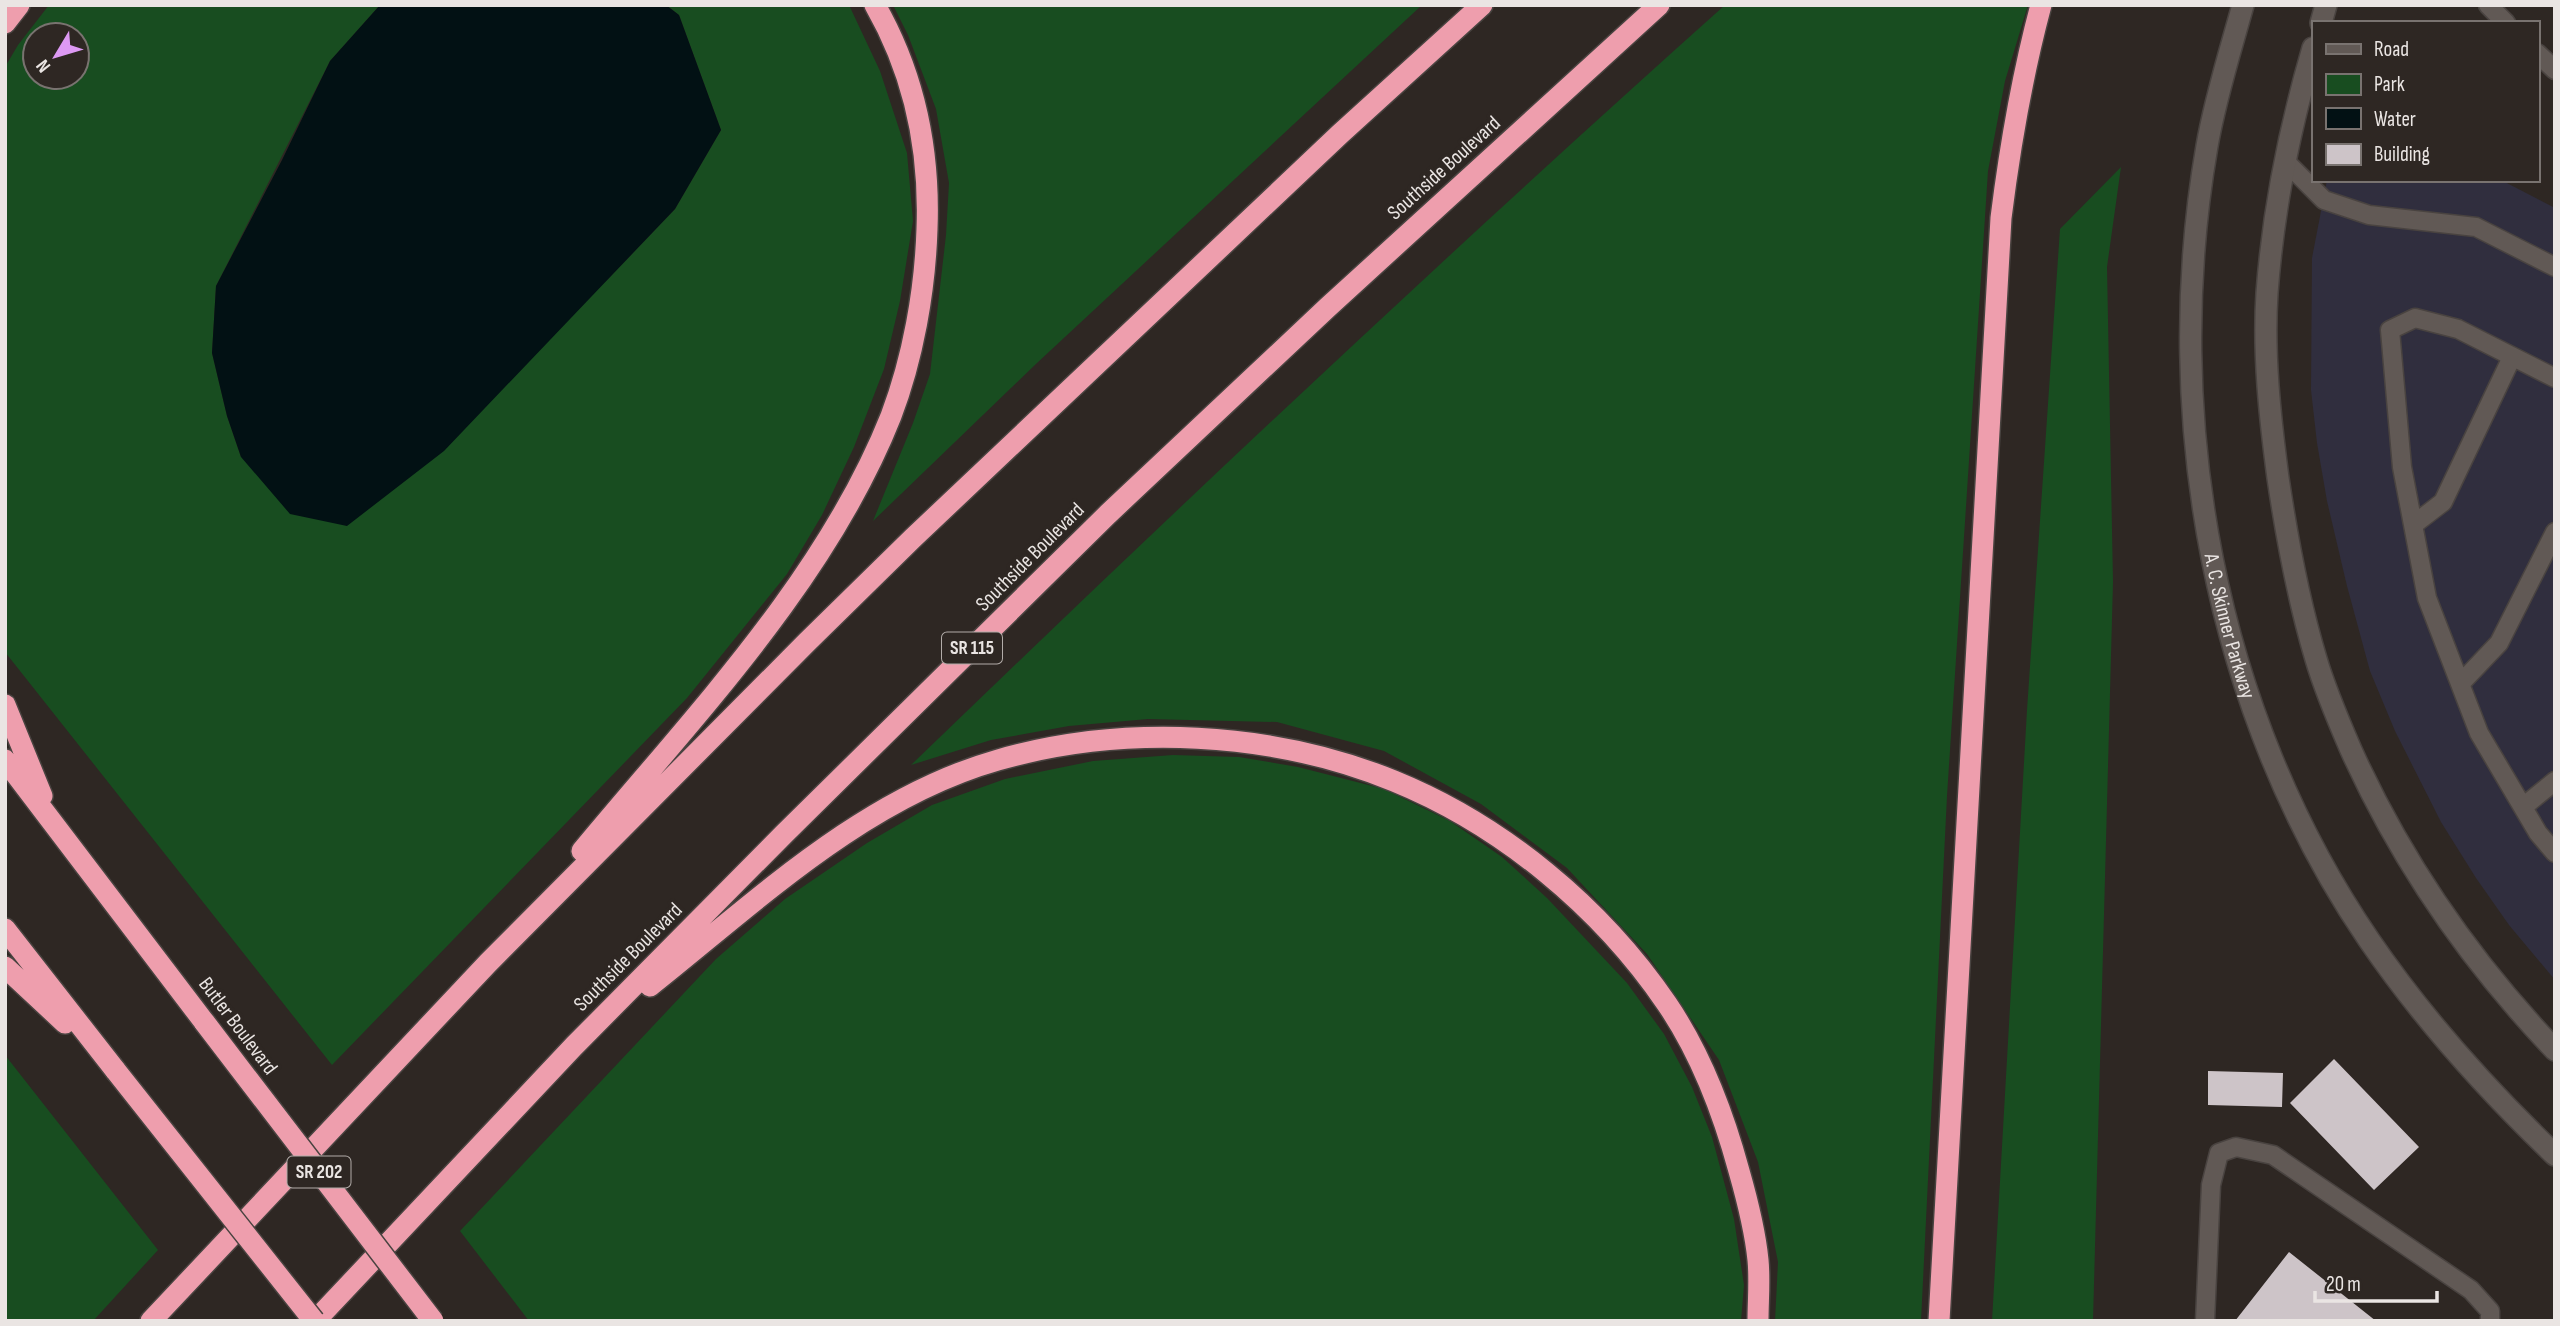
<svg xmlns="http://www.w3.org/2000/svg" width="2560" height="1326" font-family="'Sofia Sans Condensed',sans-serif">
  <rect width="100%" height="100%" fill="#2e2723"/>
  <path fill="#302e3e" d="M2327,180H2501L2555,208V980L2509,925L2476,878L2441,822L2395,731L2370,671L2347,586L2327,501L2317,443L2311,390L2312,258Z"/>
  <path fill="#184d20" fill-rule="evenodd" d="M49,5H380L330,61L216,286L212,353L227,416L241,457L606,281L675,209L721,130L679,15L666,5H849L880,71L907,153L913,221L900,301L884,369L854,447L822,515L787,574L687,698L332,1065L5,652V67L18,45ZM35,35H77V77H35Z
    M893,5H1422L1037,363L873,521L913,423L930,374L946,235L949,183L936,109L908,35Z
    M1725,5H2028L2005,81L1988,171L1947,796L1921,1321H1775L1778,1262L1758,1162L1719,1060L1647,954L1567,868L1481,804L1384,751L1277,722L1148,719L1069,726L991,740L911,765C1178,507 1448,253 1725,5Z
    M2121,167L2107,267L2113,582L2093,1321H1992L2027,710L2060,229Z
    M1173,755L1239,757L1298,767L1384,789L1450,821L1502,857L1547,898L1627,983L1664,1034L1692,1087L1712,1137L1734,1219L1744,1285L1741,1321H529L460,1231L716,959L785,899L867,843L932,805L1005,779L1093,761Z
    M5,1055L158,1250L93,1321H5Z"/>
  <path fill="#021114" d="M380,5H666L679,15L721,130L675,209L444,451L347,526L290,514L241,457L227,416L212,353L216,286L282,160L330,61Z"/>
  <path fill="#cdc4c8" d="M2334,1059L2419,1147L2374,1190L2290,1103Z
    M2208,1071L2283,1073L2282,1107L2208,1105Z
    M2289,1252L2376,1321H2235Z"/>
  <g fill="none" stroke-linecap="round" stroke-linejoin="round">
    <g stroke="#494340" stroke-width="21">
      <path id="lane" d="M2488,5L2506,23
        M2537,53L2555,70
        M2286,162L2324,200L2369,215L2476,227L2555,267
        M2555,378L2458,329L2415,318L2390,330L2402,467L2427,598L2479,733L2538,833L2555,853
        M2413,525L2443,502L2512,357
        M2461,683L2499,643L2555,532
        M2523,807L2555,781
        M2205,1321L2211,1185L2219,1153L2236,1147L2273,1155L2471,1290L2490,1311V1321"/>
    </g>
    <g stroke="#494340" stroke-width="24">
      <g id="secondary">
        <path id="s1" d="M2243,5C2230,52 2215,99 2207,146C2160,415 2214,713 2369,940C2423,1019 2486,1089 2555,1155"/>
        <path d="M2321,23L2326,5"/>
        <path d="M2313,48C2290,127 2273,211 2267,293C2263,354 2270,418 2278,478C2287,539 2298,599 2316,659C2325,690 2338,720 2351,750C2402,863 2469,960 2555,1050"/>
      </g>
    </g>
    <g stroke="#494340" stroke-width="24">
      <path id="highway" d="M5,23L19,5
        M5,705L42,796
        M5,760L205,1023
        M582,851C693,717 826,580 891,416C913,358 925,291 927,229C930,150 915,75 875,5
        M5,929L116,1071
        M5,967L65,1023
        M650,986C757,901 864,798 998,760C1124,724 1272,731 1394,781C1502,825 1601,907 1667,1004C1701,1054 1723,1112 1739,1171C1747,1199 1755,1230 1758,1260C1760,1280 1758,1301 1758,1321
        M151,1321L488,963L807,642L913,538L1340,134L1482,5
        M315,1321L574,1046L784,834L1108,514L1328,307L1659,5
        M1939,1321L2001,218C2010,146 2022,76 2041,5"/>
    </g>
    <use href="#lane" stroke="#615955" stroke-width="18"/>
    <use href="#secondary" stroke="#615955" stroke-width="21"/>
    <use href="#highway" stroke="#ee9ead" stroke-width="21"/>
    <g stroke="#494340" stroke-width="24" stroke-linecap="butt">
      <path id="highway-bridge" d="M205,1023L433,1321
        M116,1071L314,1321"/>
    </g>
    <use href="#highway-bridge" stroke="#ee9ead" stroke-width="21"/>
  </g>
  <g text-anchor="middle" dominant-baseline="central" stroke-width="7" stroke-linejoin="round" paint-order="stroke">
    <g fill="#2e2723" stroke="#b2aca9" stroke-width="2">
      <rect x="942" y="632.5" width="60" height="31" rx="5"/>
      <rect x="287.5" y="1156.5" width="63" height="31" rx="5"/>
    </g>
    <g font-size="19" font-weight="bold" fill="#eae5e3">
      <text x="972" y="648">SR 115</text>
      <text x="319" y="1172">SR 202</text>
    </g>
    <g font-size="21" fill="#eae5e3" stroke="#2e2723">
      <text transform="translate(1444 168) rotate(-42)">Southside Boulevard</text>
      <text transform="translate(1030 557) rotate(-45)">Southside Boulevard</text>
      <text stroke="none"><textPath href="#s1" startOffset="630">A. C. Skinner Parkway</textPath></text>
      <text transform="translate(628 957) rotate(-45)">Southside Boulevard</text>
      <text transform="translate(238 1026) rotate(53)">Butler Boulevard</text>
    </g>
  </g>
  <rect width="2560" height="1326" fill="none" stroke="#eae5e3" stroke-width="14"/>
  <rect x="2312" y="21" width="228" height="161" fill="#2e2723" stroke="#797370" stroke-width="2"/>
  <rect x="2326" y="44" width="35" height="10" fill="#615955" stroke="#797370" stroke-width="2"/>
  <text x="2374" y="56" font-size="21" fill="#eae5e3">Road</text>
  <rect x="2326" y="74" width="35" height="21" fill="#184d20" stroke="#797370" stroke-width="2"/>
  <text x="2374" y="91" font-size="21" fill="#eae5e3">Park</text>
  <rect x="2326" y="108" width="35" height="21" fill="#021114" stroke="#797370" stroke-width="2"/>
  <text x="2374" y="126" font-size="21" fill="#eae5e3">Water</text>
  <rect x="2326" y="144" width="35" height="21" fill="#cdc4c8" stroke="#797370" stroke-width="2"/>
  <text x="2374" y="161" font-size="21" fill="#eae5e3">Building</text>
  <g transform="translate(56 56) rotate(232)"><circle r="33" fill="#2e2723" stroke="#797370" stroke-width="2"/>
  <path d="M0-5L12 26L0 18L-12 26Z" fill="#dd99f3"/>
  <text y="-10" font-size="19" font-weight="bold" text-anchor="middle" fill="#eae5e3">N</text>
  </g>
  <path d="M2315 1291v10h122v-10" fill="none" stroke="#eae5e3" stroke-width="3.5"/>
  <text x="2326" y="1291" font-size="21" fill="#eae5e3" stroke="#2e2723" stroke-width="5" paint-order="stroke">20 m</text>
</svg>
